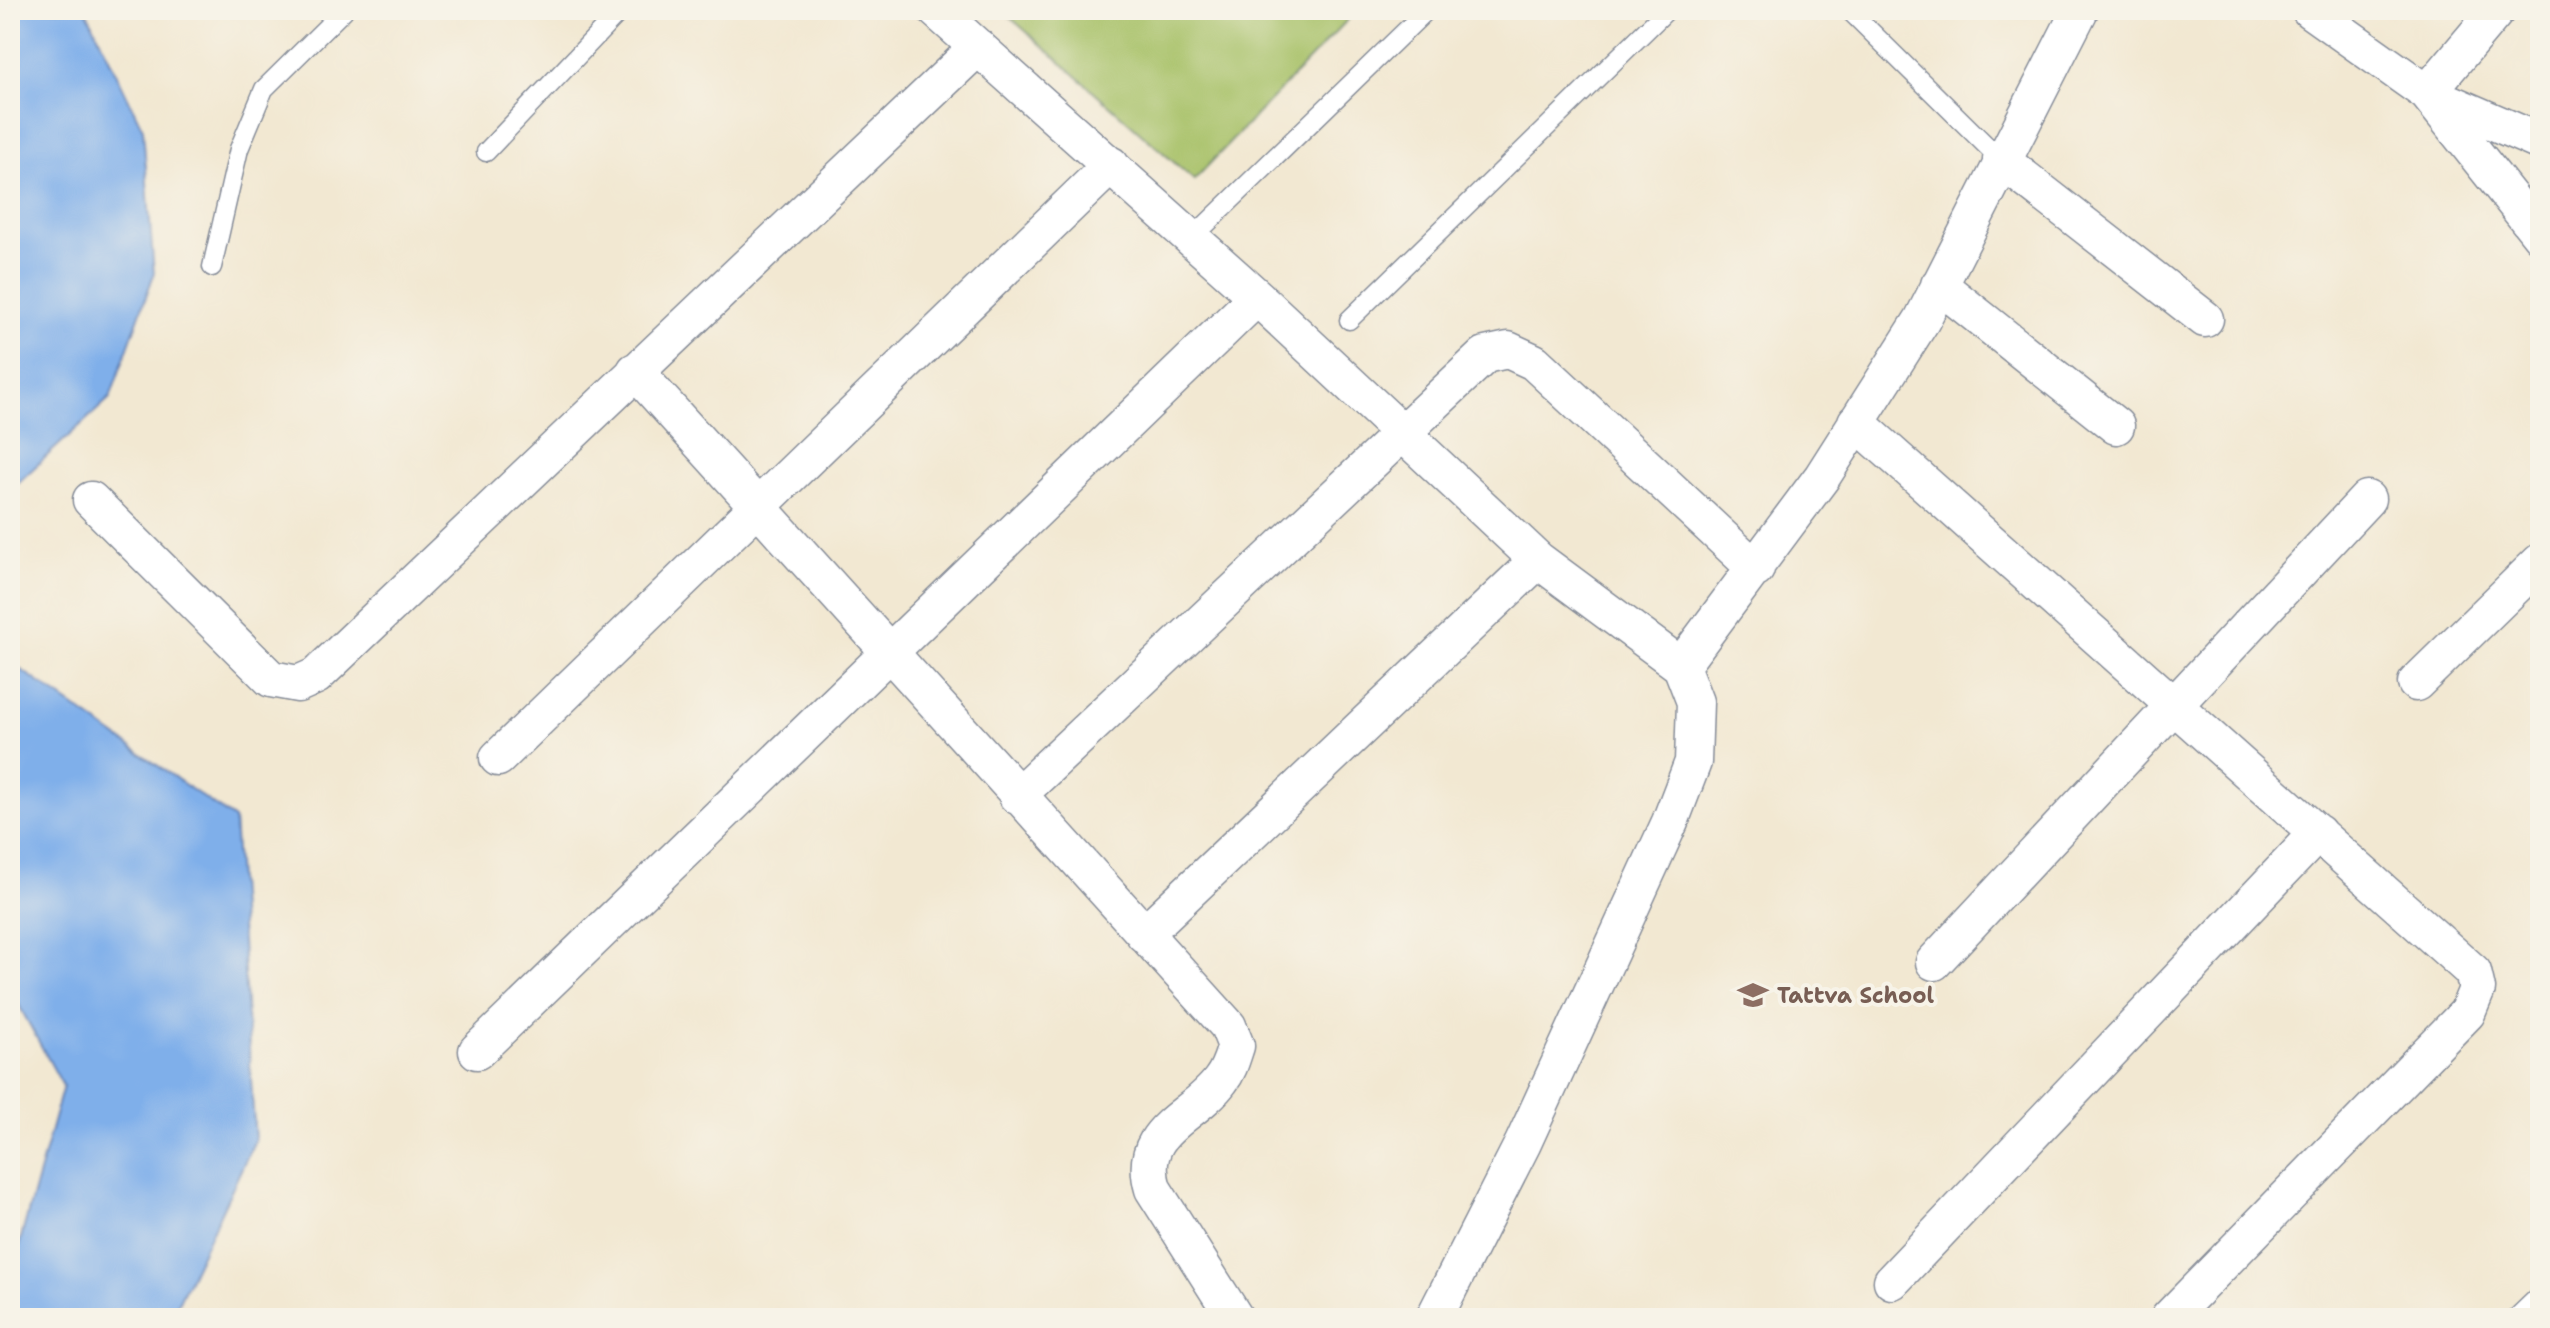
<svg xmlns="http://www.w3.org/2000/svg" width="2550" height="1328" font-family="'Shantell Sans',sans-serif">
  <rect width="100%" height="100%" fill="#f7f3e8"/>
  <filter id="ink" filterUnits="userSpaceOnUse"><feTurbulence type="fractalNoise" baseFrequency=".0125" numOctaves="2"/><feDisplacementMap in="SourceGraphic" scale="16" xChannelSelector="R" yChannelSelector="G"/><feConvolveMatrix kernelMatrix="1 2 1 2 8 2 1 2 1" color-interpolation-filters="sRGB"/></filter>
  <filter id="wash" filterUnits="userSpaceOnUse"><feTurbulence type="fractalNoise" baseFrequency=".006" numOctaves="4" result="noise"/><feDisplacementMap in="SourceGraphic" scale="32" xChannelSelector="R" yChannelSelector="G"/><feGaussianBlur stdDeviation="1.8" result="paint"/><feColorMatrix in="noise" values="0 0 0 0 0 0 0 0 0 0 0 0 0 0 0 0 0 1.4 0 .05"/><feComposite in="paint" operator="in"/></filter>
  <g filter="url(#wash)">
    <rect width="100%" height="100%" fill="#f2e8d2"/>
    <path fill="#a7c167" stroke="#617862" stroke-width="2" d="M1002,10H1357L1194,180Z"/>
    <path fill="#7fafea" stroke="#4d6fa4" stroke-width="2" d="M10,10H86L143,129L154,274L110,398L10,490Z
      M10,662L234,819L255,1140L171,1318H10V1278L63,1086L10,989Z"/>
  </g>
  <g filter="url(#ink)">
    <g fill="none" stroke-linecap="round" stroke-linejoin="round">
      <g stroke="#868c98" stroke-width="21">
        <path id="lane" d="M1849,10L2001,160
          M486,152L621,10
          M1192,238L1427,10
          M212,267L239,149L264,89L344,10
          M1349,320L1667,10
          M2516,1318L2540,1295"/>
      </g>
      <g stroke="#868c98" stroke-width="39">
        <path id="street" d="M936,10L1257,297L1538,560L1681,666L1695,702L1693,762L1670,822L1523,1143L1434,1318
          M2310,10L2427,93L2540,142
          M2497,10L2427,93L2540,235
          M2001,160L2205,319
          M1939,285L2116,426
          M635,371L1228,1026L1236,1046C1232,1058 1229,1070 1221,1080C1193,1119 1135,1129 1153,1189L1235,1318
          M1856,422L2473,972L2477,989L2467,1013L2169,1318
          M91,500L271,679L298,684L316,676L978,47
          M1681,666L1822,477L1922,320L2080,10
          M2416,683L2540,562
          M498,758L1111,165
          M1017,796L1485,355L1508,350L1534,362L1756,569
          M1144,934L1538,560
          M1934,962L2367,499
          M477,1051L1257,297
          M1892,1281L2318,833"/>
      </g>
      <use href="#lane" stroke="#fff" stroke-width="18"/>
      <use href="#street" stroke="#fff" stroke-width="36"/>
    </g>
  </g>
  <defs>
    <g id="school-bare" transform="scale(2.4)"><path d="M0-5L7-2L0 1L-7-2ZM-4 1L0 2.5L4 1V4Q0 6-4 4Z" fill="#8d6e63" stroke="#f7f3e8" stroke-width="2.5" paint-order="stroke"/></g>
  </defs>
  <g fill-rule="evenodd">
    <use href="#school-bare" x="1753" y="995"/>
  </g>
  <g text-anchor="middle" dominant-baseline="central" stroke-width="8" stroke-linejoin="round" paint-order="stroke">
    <g font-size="22" font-weight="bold" fill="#785e54" stroke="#f7f3e8" text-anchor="start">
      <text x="1777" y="995">Tattva School</text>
    </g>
  </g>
  <rect width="2550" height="1328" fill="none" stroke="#f7f3e8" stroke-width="40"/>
</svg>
